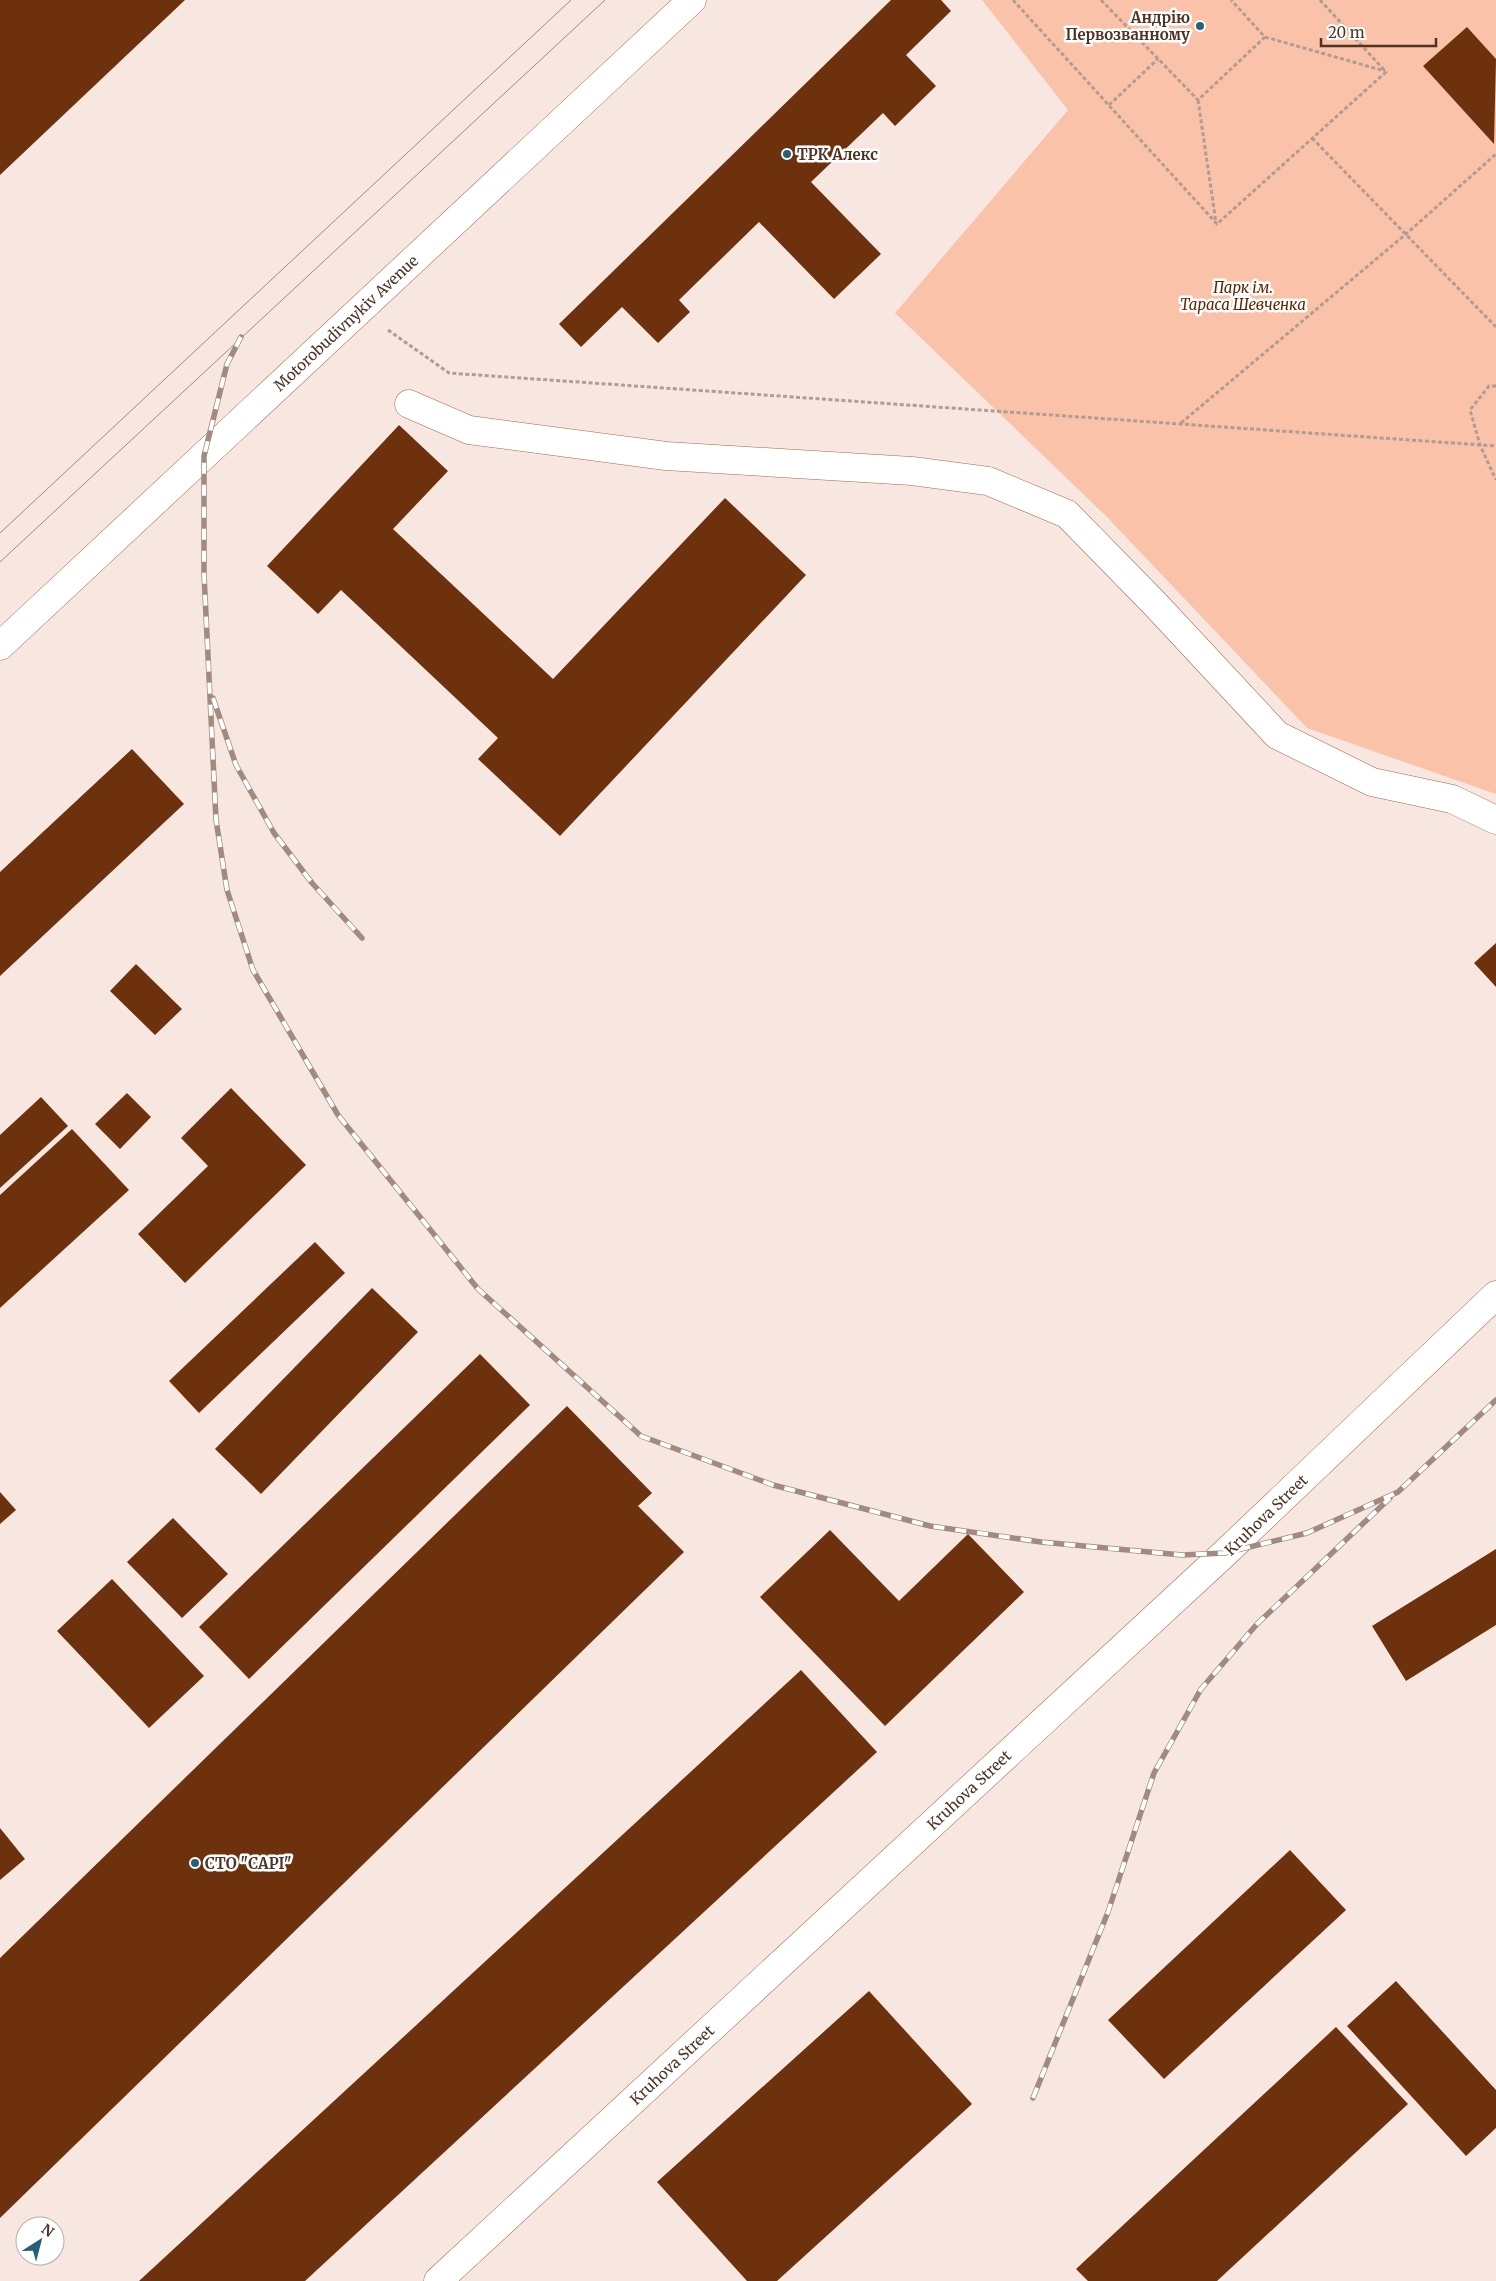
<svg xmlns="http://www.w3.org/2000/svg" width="1496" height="2281" font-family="Merriweather,serif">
  <rect width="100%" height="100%" fill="#f7e7e0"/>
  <path fill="#fac3a9" d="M982,0H1496V794L1307,728L1105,515L895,313L1068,110Z"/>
  <path fill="#6e310e" d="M0,0H185L0,175Z
    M891,0H941L951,11L906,55L936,86L895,126L883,113L811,182L881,254L834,299L759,222L679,300L690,312L658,343L622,307L581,347L559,324Z
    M1467,27L1496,59L1494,144L1423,66Z
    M399,425L448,471L393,529L553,679L725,498L806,575L560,836L478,759L498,738L341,590L318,614L267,566Z
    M132,749L184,804L0,976V872Z
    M1496,943V987L1474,963Z
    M136,964L182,1009L155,1035L110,991Z
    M231,1088L306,1165L185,1283L138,1234L208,1166L181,1138Z
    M127,1093L151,1117L120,1149L95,1124Z
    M41,1097L68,1126L0,1188V1135Z
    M72,1129L129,1190L0,1308V1195Z
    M315,1242L345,1273L199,1413L169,1381Z
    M372,1288L418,1332L261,1494L215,1449Z
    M480,1354L530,1405L249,1679L199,1627Z
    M567,1406L652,1493L638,1506L684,1552L0,2218V1958Z
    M0,1492L16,1510L0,1524Z
    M173,1518L228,1574L182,1618L127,1562Z
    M830,1530L899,1601L968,1534L1024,1592L885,1726L760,1597Z
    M1496,1549V1625L1406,1681L1372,1626Z
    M112,1579L204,1676L149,1728L57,1631Z
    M801,1670L877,1752L305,2281H139Z
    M0,1828L25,1859L0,1880Z
    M1290,1850L1346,1910L1164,2079L1108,2020Z
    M1396,1981L1496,2090V2128L1466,2156L1347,2026Z
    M869,1991L972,2104L777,2281H747L657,2182Z
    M1336,2027L1408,2104L1217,2281H1088L1076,2269Z"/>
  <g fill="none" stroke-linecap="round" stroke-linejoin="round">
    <g stroke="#aa6746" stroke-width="29">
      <path id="minor" d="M409,404L469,430L666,456L912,471L988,481L1067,514L1156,605L1277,735L1372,782L1452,799L1496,820
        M438,2281L1225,1553L1496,1295"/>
    </g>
    <g stroke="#aa6746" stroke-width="29">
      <path id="major" d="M0,646L692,0"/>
    </g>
    <path stroke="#b29c92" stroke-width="3" stroke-dasharray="4 2.5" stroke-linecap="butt" d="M1013,0L1217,224L1386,72L1320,0
      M1101,0L1198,100L1265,37L1231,0
      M1265,37L1385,71
      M1198,100L1216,223
      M1109,105L1158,59
      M1312,138L1496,327
      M388,330L449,373L1496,446
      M1496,386H1489L1470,410L1480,445L1496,480
      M1181,423L1406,234L1496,154"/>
    <use href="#minor" stroke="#fff" stroke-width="28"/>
    <use href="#major" stroke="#fff" stroke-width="28"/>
    <path stroke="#a18a7f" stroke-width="1" d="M0,533L571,0
      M0,562L605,0"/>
    <g stroke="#a18a7f" stroke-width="5.5">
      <path id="rail" d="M241,337L227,364L204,456V574L216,820L227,890L253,970L338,1115L478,1289L641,1436L773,1485L930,1526L1041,1542L1182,1555L1225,1553L1307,1533L1398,1492L1496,1400
        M213,698L236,765L274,833L312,883L362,938
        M1033,2098L1108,1912L1154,1773L1201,1689L1257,1624L1390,1498"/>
    </g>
    <use href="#rail" stroke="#fff" stroke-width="4" stroke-dasharray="11" stroke-linecap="butt"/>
  </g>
  <g fill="#236178" stroke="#fff" stroke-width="2">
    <circle cx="1200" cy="26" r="5"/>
    <circle cx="787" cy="154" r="5"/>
    <circle cx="195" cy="1863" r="5"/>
  </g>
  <g text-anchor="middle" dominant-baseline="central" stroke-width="5" stroke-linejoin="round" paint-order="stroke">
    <g font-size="15" font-weight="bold" fill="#513325" stroke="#fff" text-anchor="start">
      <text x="1190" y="17" text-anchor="end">Андрію<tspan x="1190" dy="17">Первозванному</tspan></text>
      <text x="797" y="154">ТРК Алекс</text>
      <text x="205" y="1863">СТО "CAPI"</text>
    </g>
    <g font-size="15" font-style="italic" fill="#612703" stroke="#fff">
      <text x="1243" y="287">Парк ім.<tspan x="1243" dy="17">Тараса Шевченка</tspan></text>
    </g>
    <g font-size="15" fill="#513325" stroke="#fff">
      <text transform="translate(346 323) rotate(-43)">Motorobudivnykiv Avenue</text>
      <text transform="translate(1266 1515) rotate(-44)">Kruhova Street</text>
      <text transform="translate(969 1790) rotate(-43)">Kruhova Street</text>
      <text transform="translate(672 2065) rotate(-43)">Kruhova Street</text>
    </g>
  </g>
  <g transform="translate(40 2241) rotate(36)"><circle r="24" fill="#ffffff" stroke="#b9ada8"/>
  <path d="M0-4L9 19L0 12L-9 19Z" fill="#236178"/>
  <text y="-8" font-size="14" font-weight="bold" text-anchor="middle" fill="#513325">N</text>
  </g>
  <path d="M1321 38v8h115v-8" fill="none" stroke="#513325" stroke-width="2.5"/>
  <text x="1328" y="38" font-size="15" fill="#513325" stroke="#ffffff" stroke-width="4" paint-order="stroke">20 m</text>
</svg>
